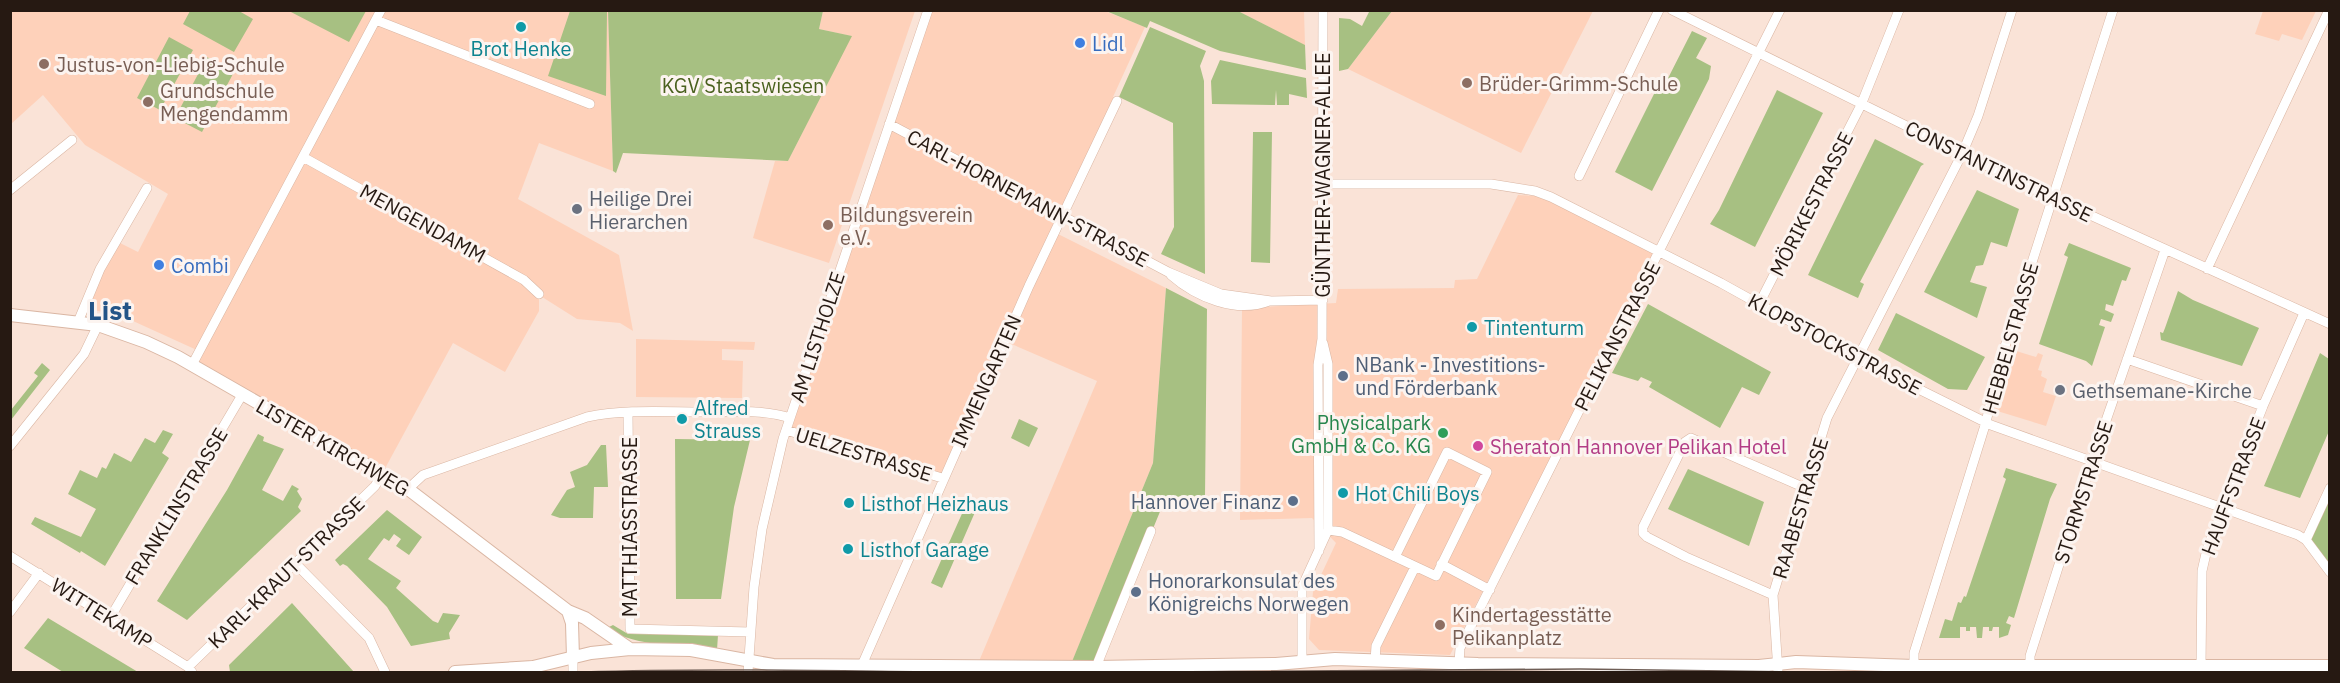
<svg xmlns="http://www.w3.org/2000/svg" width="2340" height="683" font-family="'IBM Plex Sans',sans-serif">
  <rect width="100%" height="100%" fill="#fae3d7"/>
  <path fill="#fed1ba" d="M10,11H608L613,171L539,143L518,199L619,255L633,331L620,323L577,319L539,295V311L505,372L453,343L382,474L192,365L199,351L122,316L84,308L116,241L138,252L168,194L85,145L43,95L11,124Z
    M823,11H915L829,263L753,238L775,161H788L851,36L819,29Z
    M928,11H1105L1145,27L1113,97L1117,101L942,478L786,430Z
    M1238,11H1304L1305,45H1304Z
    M1392,11H1593L1521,153L1348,69Z
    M2263,11V10L2316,11L2302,40L2282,34L2279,41L2255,34Z
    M1518,195L1536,196L1556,204L1656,252L1450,655L1319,650L1309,639L1313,592L1336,543L1312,518L1240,520L1242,308L1336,303L1338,289L1454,288L1455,280L1477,279Z
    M1056,233L1166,288L1153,463L1070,667L977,666L1097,381L1007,342Z
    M636,339L755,342L754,350L722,349V360L743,361L742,398L636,397Z
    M2013,350L2036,357L2038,353L2043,355L2038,370L2042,371L2041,376L2047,379L2043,392L2056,396L2046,426L1994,410Z"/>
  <path fill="#a7c082" d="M1370,10L1392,11L1348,69L1339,71V18L1350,19L1362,26Z
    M190,11H239L253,19L234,52L183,24Z
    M289,11H366L349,42Z
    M570,11H607L606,96L548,76Z
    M608,11H823L819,29L852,36L788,161L623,153L616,173L613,171Z
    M1106,11H1238L1305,45L1306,70L1220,51L1150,21L1147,28Z
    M1150,27L1206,51L1200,66L1204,81L1205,274L1161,254L1174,227L1173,123L1119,97Z
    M1692,31L1707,38L1696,58L1711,66L1709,79L1652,191L1615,172L1656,90L1661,92Z
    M169,37L193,50L160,110L137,98Z
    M207,57L234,72L202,132L175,118Z
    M1220,60L1306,78L1307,98L1289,94V105H1277L1276,90L1275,105L1212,104L1211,81Z
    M1777,90L1823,113L1755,247L1710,224L1719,210Z
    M1253,132H1272L1270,263L1251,262Z
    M1875,139L1924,164L1921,166L1860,282L1864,284L1858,298L1808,275Z
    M1977,190L2019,209L2007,247L1991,242L1983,265L1976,266L1970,282L1987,287L1977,318L1924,292Z
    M2069,243L2131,268L2126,281L2122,280L2113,306L2106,304L2105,310L2114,314L2111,322L2101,319L2099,325L2105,327L2092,366L2086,361L2039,344L2068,257L2064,255Z
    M1166,288L1207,309L1205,496L1166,497L1099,660L1071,664L1153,463Z
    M2178,291L2193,300L2259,328L2242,366L2161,340L2160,332L2163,333L2165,328Z
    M1648,304L1771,372L1759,395L1742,387L1720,428L1649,387L1652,382L1641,377L1638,381L1612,373Z
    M1896,313L1985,357L1967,390L1948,389L1878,350Z
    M2320,353L2329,359V431L2300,498L2264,486Z
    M42,363L50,370L11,420V410L38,376L34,373Z
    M1019,419L1038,428L1029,447L1011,438Z
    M163,430L173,434L162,453L169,458L105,566L81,551L80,553L31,524L35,517L81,537L96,509L68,494L80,470L97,478L102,467L106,469L114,453L131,462L145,438L155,443Z
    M258,434L264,437L263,441L284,449L262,490L283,501L292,485L299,489L297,491L302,499L298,507L301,511L187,620L157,601L227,490Z
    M675,439L750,440L734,507L721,599H676Z
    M601,445H606L608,487H594L593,518H560L551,515L567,490L575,487L570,472L587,465Z
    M2006,468L2057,484L2050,499L2014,618L2009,616L2006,623L2011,625L2008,635L1999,638V627H1993L1992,631H1989V627H1983L1982,638H1977L1976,627H1970V631H1966V627H1960V638H1939L1945,619L1952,621L1958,602L1961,603L1964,596L1966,597L2006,479L2003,477Z
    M1688,469L1764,502L1749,546L1668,509Z
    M2329,488L2330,569L2306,540Z
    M969,498L979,503L942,588L931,583Z
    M387,510L422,537L409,555L396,546L401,539L394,534L389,541L384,538L368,559L401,581L396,588L433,621L438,623L443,613L460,615L449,633L450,639L411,646L387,607L347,566L343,564L340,566L335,560Z
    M292,603L354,672H230L229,665Z
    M48,618L138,672H63L24,648Z
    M613,625L628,634L718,635L717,650C681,643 638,649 607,628Z"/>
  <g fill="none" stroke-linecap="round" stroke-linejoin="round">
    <g stroke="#dab6a3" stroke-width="10">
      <path id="street" d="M1672,10L2046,195L2330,324
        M376,20L590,104
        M889,124L1168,272L1221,294L1271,301L1323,300
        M303,157L524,280L539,294
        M1579,176L1659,10
        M1322,184H1491L1535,191L1551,197L1721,283L1858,359L1991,425L2298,535L2306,540L2330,572
        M10,190L72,140
        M2207,269L2329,10
        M1171,275C1196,297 1236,314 1269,301
        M1759,304L1861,105L1899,10
        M78,322L100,269L147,188
        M2127,359L2263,406
        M192,365L381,10
        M628,412L630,629L750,632
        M786,430L942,478
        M10,446L84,354L98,325
        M408,489L423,475L587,417C625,409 664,412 703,412C731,412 763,409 790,418
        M1328,530L1342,532L1436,576L1487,472L1447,452L1395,557
        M2306,540L2330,488
        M1319,551L1318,365L1322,339L1323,10
        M10,556L188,667L192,672
        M295,563L369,638L385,672
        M1441,564L1490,590
        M1773,595L1686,557L1647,537L1643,533V527L1685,442L1691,438L1805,488
        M10,612L39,573
        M110,618L242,395
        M573,658V672
        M1375,661L1376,646L1415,567
        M1302,662V587L1328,530V364L1323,343
        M1459,663L1460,648L1780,10
        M862,665L1029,286L1117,101
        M1914,666V653L1986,422L2000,362L2113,10
        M2030,666V656L2090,467L2165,250
        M188,667L375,486L382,474
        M1096,667L1151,531
        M2201,667L2202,571L2207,549L2263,406L2304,313
        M748,672L754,587L762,529L783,439L928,10
        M1778,672L1773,595L1827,418L1962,154L1978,116L2012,10"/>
    </g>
    <g stroke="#dab6a3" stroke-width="14">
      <path id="secondary" d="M10,315L98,325L146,342L178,357L408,489L568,611L585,618L630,649
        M568,611L572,623L573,658
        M455,672L533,667L591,653L630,649L691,650L773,665L1096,667L1276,664L1335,659L1478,664L1759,666L1796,662L1914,666H2330"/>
    </g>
    <use href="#street" stroke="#fff" stroke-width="9"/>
    <use href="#secondary" stroke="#fff" stroke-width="12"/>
    <path stroke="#6f5e56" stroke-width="1.5" d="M583,672C709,668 835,671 960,672
      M1148,672L1580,669L1792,672"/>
  </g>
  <g fill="#0f9aa8" stroke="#fcf4f0" stroke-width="2">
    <circle cx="521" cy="27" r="6"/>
    <circle cx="1472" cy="327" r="6"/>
    <circle cx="682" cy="419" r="6"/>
    <circle cx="1343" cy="493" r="6"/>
    <circle cx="849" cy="503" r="6"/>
    <circle cx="848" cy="549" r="6"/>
  </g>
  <g fill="#3f7fe0" stroke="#fcf4f0" stroke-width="2">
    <circle cx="1080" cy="43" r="6"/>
    <circle cx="159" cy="265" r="6"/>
  </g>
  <g fill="#8d6e63" stroke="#fcf4f0" stroke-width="2">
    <circle cx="44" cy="64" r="6"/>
    <circle cx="1467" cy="83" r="6"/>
    <circle cx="148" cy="102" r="6"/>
    <circle cx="828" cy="225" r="6"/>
    <circle cx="1440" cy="625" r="6"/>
  </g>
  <g fill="#6b7280" stroke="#fcf4f0" stroke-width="2">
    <circle cx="577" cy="209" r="6"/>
    <circle cx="2060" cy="390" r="6"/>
  </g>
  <g fill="#5c6f8a" stroke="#fcf4f0" stroke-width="2">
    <circle cx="1343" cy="376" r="6"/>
    <circle cx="1293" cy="501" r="6"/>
    <circle cx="1136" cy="592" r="6"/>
  </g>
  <circle fill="#2e9e5b" stroke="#fcf4f0" stroke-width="2" cx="1443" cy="433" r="6"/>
  <circle fill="#d1479c" stroke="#fcf4f0" stroke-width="2" cx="1478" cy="446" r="6"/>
  <g text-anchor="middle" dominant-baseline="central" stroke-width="6" stroke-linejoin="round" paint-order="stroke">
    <g font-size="20" fill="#366cbe" stroke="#fcf4f0" text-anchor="start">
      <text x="1092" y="43">Lidl</text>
      <text x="171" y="265">Combi</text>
    </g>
    <g font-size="20" fill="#0d838f" stroke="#fcf4f0" text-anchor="start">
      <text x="521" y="48" text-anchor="middle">Brot Henke</text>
      <text x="1484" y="327">Tintenturm</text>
      <text x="694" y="407">Alfred<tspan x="694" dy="23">Strauss</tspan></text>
      <text x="1355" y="493">Hot Chili Boys</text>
      <text x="861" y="503">Listhof Heizhaus</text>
      <text x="860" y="549">Listhof Garage</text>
    </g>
    <g font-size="20" fill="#785e54" stroke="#fcf4f0" text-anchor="start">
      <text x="56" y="64">Justus-von-Liebig-Schule</text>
      <text x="1479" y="83">Brüder-Grimm-Schule</text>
      <text x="160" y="90">Grundschule<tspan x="160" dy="23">Mengendamm</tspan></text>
      <text x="840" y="214">Bildungsverein<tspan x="840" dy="23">e.V.</tspan></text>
      <text x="1452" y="614">Kindertagesstätte<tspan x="1452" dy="23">Pelikanplatz</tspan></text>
    </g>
    <g font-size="20" fill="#4a611e" stroke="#fcf4f0">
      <text x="743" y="85">KGV Staatswiesen</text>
    </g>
    <g font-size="20" fill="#261912" stroke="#fcf4f0">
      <text transform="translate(1999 171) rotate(26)">CONSTANTINSTRASSE</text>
      <text transform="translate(1322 175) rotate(-90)">GÜNTHER-WAGNER-ALLEE</text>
      <text transform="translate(1028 198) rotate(28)">CARL-HORNEMANN-STRASSE</text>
      <text transform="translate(1811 204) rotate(-63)">MÖRIKESTRASSE</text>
      <text transform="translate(423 223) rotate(29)">MENGENDAMM</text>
      <text transform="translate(1617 336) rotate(-63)">PELIKANSTRASSE</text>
      <text transform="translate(817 337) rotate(-72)">AM LISTHOLZE</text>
      <text transform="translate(2010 338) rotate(-74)">HEBBELSTRASSE</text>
      <text transform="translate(1835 344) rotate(28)">KLOPSTOCKSTRASSE</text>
      <text transform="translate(986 381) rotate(-66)">IMMENGARTEN</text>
      <text transform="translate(333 447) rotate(30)">LISTER KIRCHWEG</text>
      <text transform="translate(864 454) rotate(17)">UELZESTRASSE</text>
      <text transform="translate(2233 486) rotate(-69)">HAUFFSTRASSE</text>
      <text transform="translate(2083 492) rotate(-72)">STORMSTRASSE</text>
      <text transform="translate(176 506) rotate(-59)">FRANKLINSTRASSE</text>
      <text transform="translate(1800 508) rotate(-73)">RAABESTRASSE</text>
      <text transform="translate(629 527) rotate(-90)">MATTHIASSTRASSE</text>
      <text transform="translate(286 572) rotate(-44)">KARL-KRAUT-STRASSE</text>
      <text transform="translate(102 613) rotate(32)">WITTEKAMP</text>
    </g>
    <g font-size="20" fill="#5b616d" stroke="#fcf4f0" text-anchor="start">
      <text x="589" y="198">Heilige Drei<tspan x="589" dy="23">Hierarchen</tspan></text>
      <text x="2072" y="390">Gethsemane-Kirche</text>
    </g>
    <g font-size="20" fill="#4e5e75" stroke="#fcf4f0" text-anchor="start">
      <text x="1355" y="364">NBank - Investitions-<tspan x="1355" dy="23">und Förderbank</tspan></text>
      <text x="1281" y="501" text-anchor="end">Hannover Finanz</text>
      <text x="1148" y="580">Honorarkonsulat des<tspan x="1148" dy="23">Königreichs Norwegen</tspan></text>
    </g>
    <g font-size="20" fill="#27864d" stroke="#fcf4f0" text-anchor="end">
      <text x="1431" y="422">Physicalpark<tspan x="1431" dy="23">GmbH &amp; Co. KG</tspan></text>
    </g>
    <g font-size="20" fill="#b23c85" stroke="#fcf4f0" text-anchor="start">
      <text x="1490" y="446">Sheraton Hannover Pelikan Hotel</text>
    </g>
    <g font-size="26" font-weight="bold" fill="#235487" stroke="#fcf4f0">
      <text x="110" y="310">List</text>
    </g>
  </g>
  <rect width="2340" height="683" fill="none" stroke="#261912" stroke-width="24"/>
</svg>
